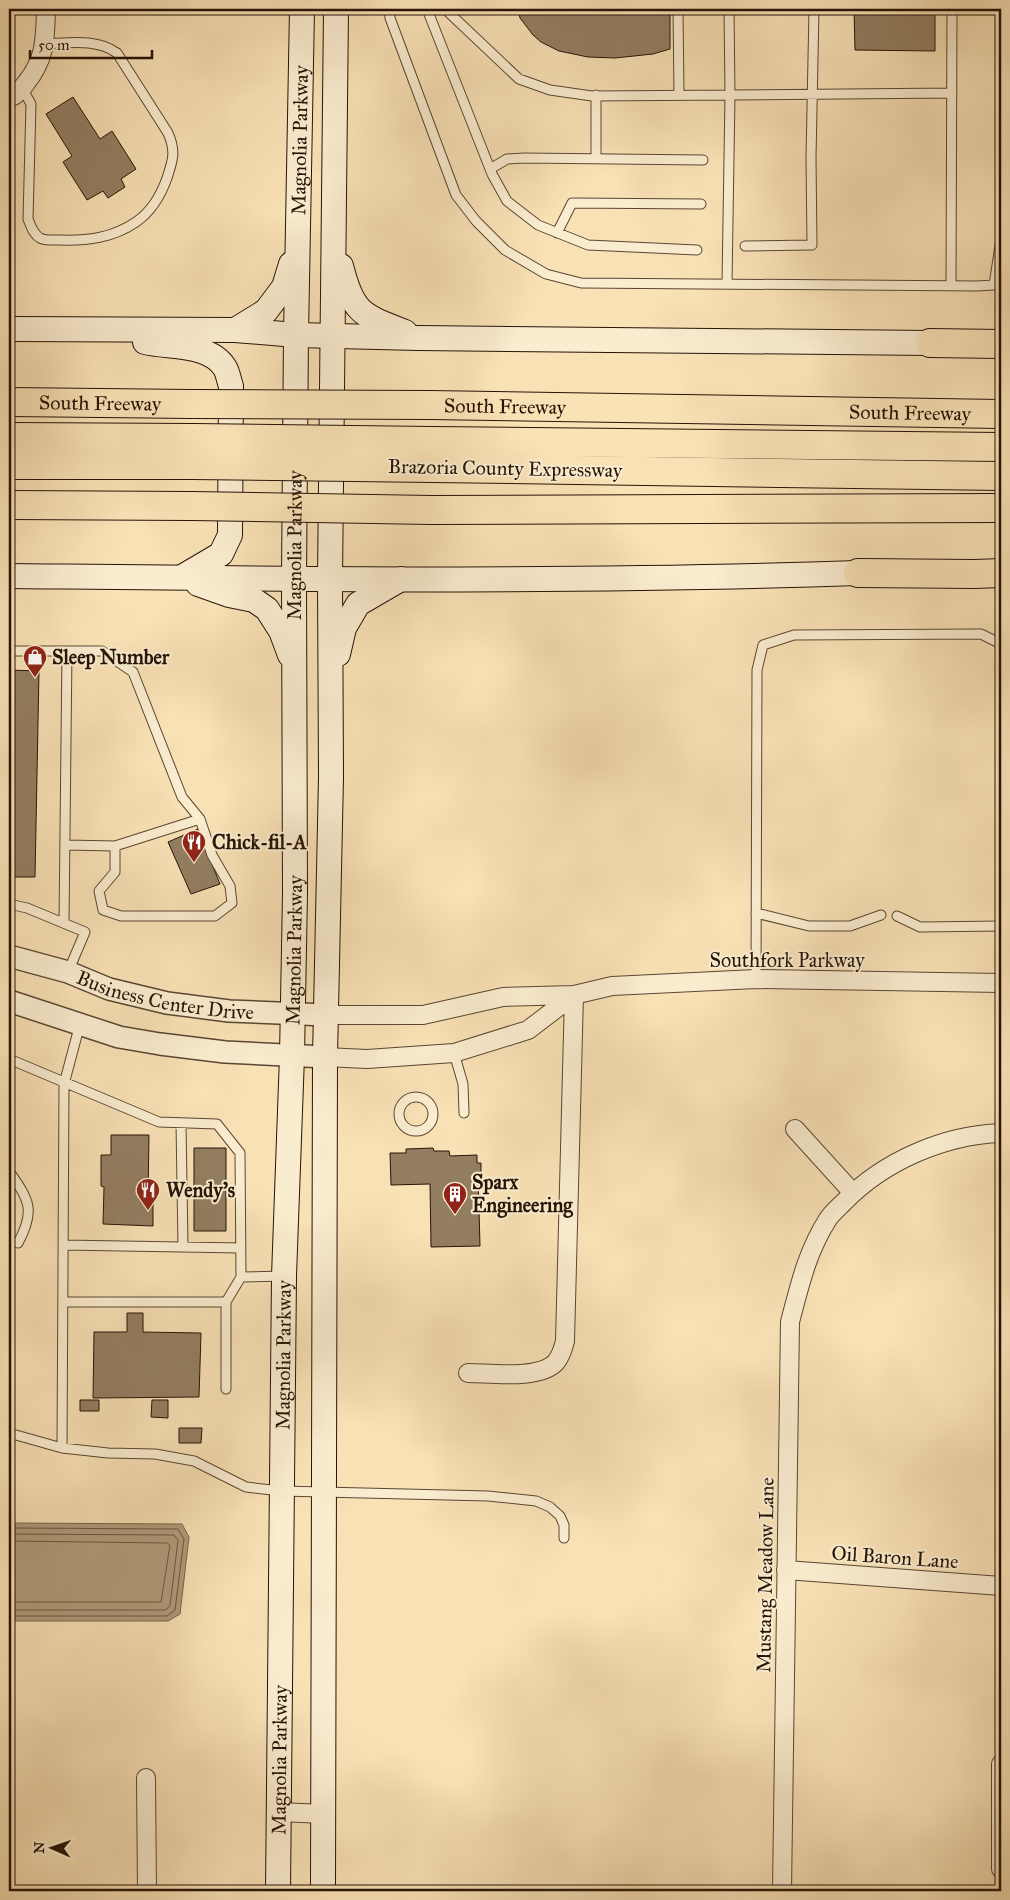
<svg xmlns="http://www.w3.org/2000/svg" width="1010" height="1900" font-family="'IM FELL Great Primer',serif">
  <rect width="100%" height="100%" fill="#f8e1b5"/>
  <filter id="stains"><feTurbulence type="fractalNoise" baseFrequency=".004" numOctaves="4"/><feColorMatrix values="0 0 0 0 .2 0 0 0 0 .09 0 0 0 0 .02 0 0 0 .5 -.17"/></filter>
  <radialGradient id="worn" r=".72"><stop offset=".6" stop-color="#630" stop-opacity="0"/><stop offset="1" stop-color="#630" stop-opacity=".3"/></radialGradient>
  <path fill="#b09b7a" stroke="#78654c" d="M9,1523L182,1524L189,1537L180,1614L168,1621H9Z"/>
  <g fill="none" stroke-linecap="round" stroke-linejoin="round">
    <path stroke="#6a5740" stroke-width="1" d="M9,1528L178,1529L184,1539L175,1610L167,1616H9
      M9,1534L174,1535L178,1540L170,1606L165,1610H9
      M9,1541L167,1543L170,1545L161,1602H9"/>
  </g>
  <path fill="#937e61" stroke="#251306" d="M518,9H670V49L653,54L615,58L588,57L559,51L541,42L533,35L520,18Z
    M854,9H935V51L855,50Z
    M73,97L100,139L112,131L136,169L121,179L125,187L108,198L103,191L87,200L63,162L72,156L46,114Z
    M9,670L39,671L35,877H9Z
    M198,829L220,884L191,894L168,842Z
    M111,1135H149L148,1196L153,1197V1226L103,1224L104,1187L101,1186V1155H111Z
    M194,1148H226V1231H194Z
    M433,1148L434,1151H449L450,1156L477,1155V1163H481V1174H478L480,1246L431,1247L430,1184L391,1185L390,1153H406V1149Z
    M127,1313H143V1332L201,1333L199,1397L93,1398L94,1332H127Z
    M80,1400H99V1411H80Z
    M152,1400H168V1418L151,1417Z
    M179,1428H202L201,1443H179Z"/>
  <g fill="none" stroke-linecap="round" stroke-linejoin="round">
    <g stroke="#5a4632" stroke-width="11">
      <path id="service" d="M389,9L390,18L456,195L476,221L505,250L546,274L581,283L977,286L994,285L1001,239
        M427,9L492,174L507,201L538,225L588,245L697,250
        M445,9L519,79L550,90L592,96L730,95L729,9
        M678,9L679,95
        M22,88L31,104L28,219C31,226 33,234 40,238C46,241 53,240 59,240C87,241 113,238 136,222C152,211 161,195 167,178C173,160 176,151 168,133L117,53C97,38 69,43 45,44
        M596,158V95
        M490,169L507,159L524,158L703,160
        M557,233L572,203L701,204
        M745,246L812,245L811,158L814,9
        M727,284L730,95L952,93
        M951,286L952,9
        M9,651H102L133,672L182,797L200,819L212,855L230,886L232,903L215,916H121L103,910L99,891L115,872V846
        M66,845L115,846L200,819
        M9,904L27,908L85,932L68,972
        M756,913L809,926H850L881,915
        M897,916L920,927L1001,926
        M64,923L67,651
        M756,979L757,670L763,645L794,635L981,634L1001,644
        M454,1053L463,1084L464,1113
        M9,1059L159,1122L217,1124L240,1153L241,1277
        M399 1114a17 17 0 1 1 34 0a17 17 0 1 1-34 0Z
        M181,1123L183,1247
        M9,1171C29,1200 36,1210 18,1243
        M63,1245L241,1248
        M63,1302H226L241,1277L284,1276
        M226,1389V1302
        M9,1435H16L62,1448L108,1453L155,1454L194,1461L246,1487L281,1491L488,1496L536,1501L550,1507L560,1516L564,1525V1538
        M62,1448L64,1084L80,1024"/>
    </g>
    <g stroke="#5a4632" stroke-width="20">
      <path id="minor" d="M9,98C17,95 21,90 26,83C46,58 45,39 46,9
        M326,1015H423L503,997L574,995L612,986L756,979L1001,983
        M325,1057L367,1059L454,1053L528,1030L574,995
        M795,1129L853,1193
        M468,1373C490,1373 540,1380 556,1362C561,1356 563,1349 565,1341L574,995
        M786,1570L1001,1586
        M1001,1764V1869
        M146,1778L147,1891
        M279,1812L324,1814
        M782,1891L790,1322C800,1284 807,1252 828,1219C832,1213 839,1207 844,1202C884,1161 944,1135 1001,1133"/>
    </g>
    <g stroke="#5a4632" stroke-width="24">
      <g id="tertiary">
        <path id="s1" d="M9,956L68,972L109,989L167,1003L229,1011L326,1015"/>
        <path d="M9,1001L119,1037L160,1044L225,1052L325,1057"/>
      </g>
    </g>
    <g stroke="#251306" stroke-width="26">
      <g id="secondary">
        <path d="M341,266C353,314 362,315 405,332"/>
        <path d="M9,329L235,330L296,335L418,338L930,343"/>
        <path d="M235,330L266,311L284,287L291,264"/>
        <path d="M145,342C169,348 210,343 225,368C228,373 229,381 231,386L230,535L221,554L182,577"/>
        <path d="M9,576C292,579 575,583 858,573"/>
        <path d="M198,584L229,595L254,600L267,609L281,631L290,655"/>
        <path d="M338,654L344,628L358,604L401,579"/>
        <path id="s2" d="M278,1891L284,1276L292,1056L295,894L294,578L296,335L302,9"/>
        <path d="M323,1891L325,1057L331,777L330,579L336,9"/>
      </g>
    </g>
    <g stroke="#251306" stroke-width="30">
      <g id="motorway">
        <path d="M930,343L1001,344"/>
        <path id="s3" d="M9,402L192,404"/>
        <path id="s4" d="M429,405L1001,414"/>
        <path d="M9,437L193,438"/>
        <path d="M431,441L1001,447"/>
        <path d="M9,465H192"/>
        <path d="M432,468L1001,476"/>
        <path d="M9,505L191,506"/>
        <path d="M431,510L1001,508"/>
        <path d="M858,573L975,574L1001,573"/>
      </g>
    </g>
    <use href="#service" stroke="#faeccf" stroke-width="9"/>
    <use href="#minor" stroke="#faeccf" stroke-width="18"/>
    <use href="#tertiary" stroke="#faeccf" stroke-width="21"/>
    <use href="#secondary" stroke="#faeccf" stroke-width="24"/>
    <use href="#motorway" stroke="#f8e1b5" stroke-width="28"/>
    <g stroke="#251306" stroke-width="30" stroke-linecap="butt">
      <path id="motorway-bridge" d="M192,404L429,405
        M193,438L431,441
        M192,465L432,468
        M191,506L431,510"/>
    </g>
    <use href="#motorway-bridge" stroke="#f8e1b5" stroke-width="28"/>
  </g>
  <defs>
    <g id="shop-pin" transform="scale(1.25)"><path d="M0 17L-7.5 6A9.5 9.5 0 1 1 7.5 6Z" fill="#8f2418" stroke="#faeccf"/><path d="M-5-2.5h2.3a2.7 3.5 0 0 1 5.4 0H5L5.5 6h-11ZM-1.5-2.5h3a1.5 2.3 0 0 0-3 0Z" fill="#fff"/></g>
    <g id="restaurant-pin" transform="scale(1.25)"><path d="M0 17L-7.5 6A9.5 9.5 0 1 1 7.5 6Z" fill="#8f2418" stroke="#faeccf"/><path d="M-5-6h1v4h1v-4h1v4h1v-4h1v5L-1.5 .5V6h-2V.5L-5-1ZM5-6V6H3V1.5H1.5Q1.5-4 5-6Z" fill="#fff"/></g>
    <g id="building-pin" transform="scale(1.25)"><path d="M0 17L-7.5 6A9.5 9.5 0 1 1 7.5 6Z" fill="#8f2418" stroke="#faeccf"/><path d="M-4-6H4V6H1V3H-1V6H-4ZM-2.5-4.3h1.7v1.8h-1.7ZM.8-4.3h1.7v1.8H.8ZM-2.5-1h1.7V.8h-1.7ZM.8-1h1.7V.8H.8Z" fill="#fff"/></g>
  </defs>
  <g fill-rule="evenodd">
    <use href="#shop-pin" x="35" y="657"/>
    <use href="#restaurant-pin" x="194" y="842"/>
    <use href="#restaurant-pin" x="148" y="1190"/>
    <use href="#building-pin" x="455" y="1194"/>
  </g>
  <g text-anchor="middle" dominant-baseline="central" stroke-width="4" stroke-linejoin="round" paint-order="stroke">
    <g font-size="20" fill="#251306" stroke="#faeccf">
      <text stroke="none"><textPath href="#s2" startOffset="1751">Magnolia Parkway</textPath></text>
      <text stroke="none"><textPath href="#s3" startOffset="91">South Freeway</textPath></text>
      <text stroke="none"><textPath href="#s4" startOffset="76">South Freeway</textPath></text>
      <text stroke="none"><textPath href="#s4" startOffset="481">South Freeway</textPath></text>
      <text transform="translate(505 468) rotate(1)">Brazoria County Expressway</text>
      <text stroke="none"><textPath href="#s2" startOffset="1346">Magnolia Parkway</textPath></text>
      <text stroke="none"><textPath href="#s2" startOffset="941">Magnolia Parkway</textPath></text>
      <text x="787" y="960">Southfork Parkway</text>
      <text stroke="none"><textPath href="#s1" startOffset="162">Business Center Drive</textPath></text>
      <text stroke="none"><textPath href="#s2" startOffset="536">Magnolia Parkway</textPath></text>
      <text transform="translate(895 1557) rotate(4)">Oil Baron Lane</text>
      <text transform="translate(765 1575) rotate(-89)">Mustang Meadow Lane</text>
      <text stroke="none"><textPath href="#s2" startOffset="131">Magnolia Parkway</textPath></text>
    </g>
    <g font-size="20" font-weight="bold" fill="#251306" stroke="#faeccf" text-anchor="start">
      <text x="52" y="657">Sleep Number</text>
      <text x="212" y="842">Chick-fil-A</text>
      <text x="472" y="1182">Sparx<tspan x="472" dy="23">Engineering</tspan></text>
      <text x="166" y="1190">Wendy's</text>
    </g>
  </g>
  <rect width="1010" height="1900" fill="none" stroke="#f8e1b5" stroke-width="30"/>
  <rect x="10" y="10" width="990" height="1880" fill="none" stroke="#251306" stroke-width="2.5"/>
  <rect x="15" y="15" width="980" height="1870" fill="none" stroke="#251306"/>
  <g transform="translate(52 1848) rotate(272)" stroke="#faeccf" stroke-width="4" paint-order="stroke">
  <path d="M0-4L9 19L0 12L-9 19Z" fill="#251306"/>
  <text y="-8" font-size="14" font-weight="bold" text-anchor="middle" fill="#251306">N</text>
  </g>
  <path d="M30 50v8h122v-8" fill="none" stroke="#251306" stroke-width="2.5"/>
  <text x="38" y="50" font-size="15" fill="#251306" stroke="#faeccf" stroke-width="4" paint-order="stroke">50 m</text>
  <rect width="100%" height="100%" filter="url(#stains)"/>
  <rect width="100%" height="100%" fill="url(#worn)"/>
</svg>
